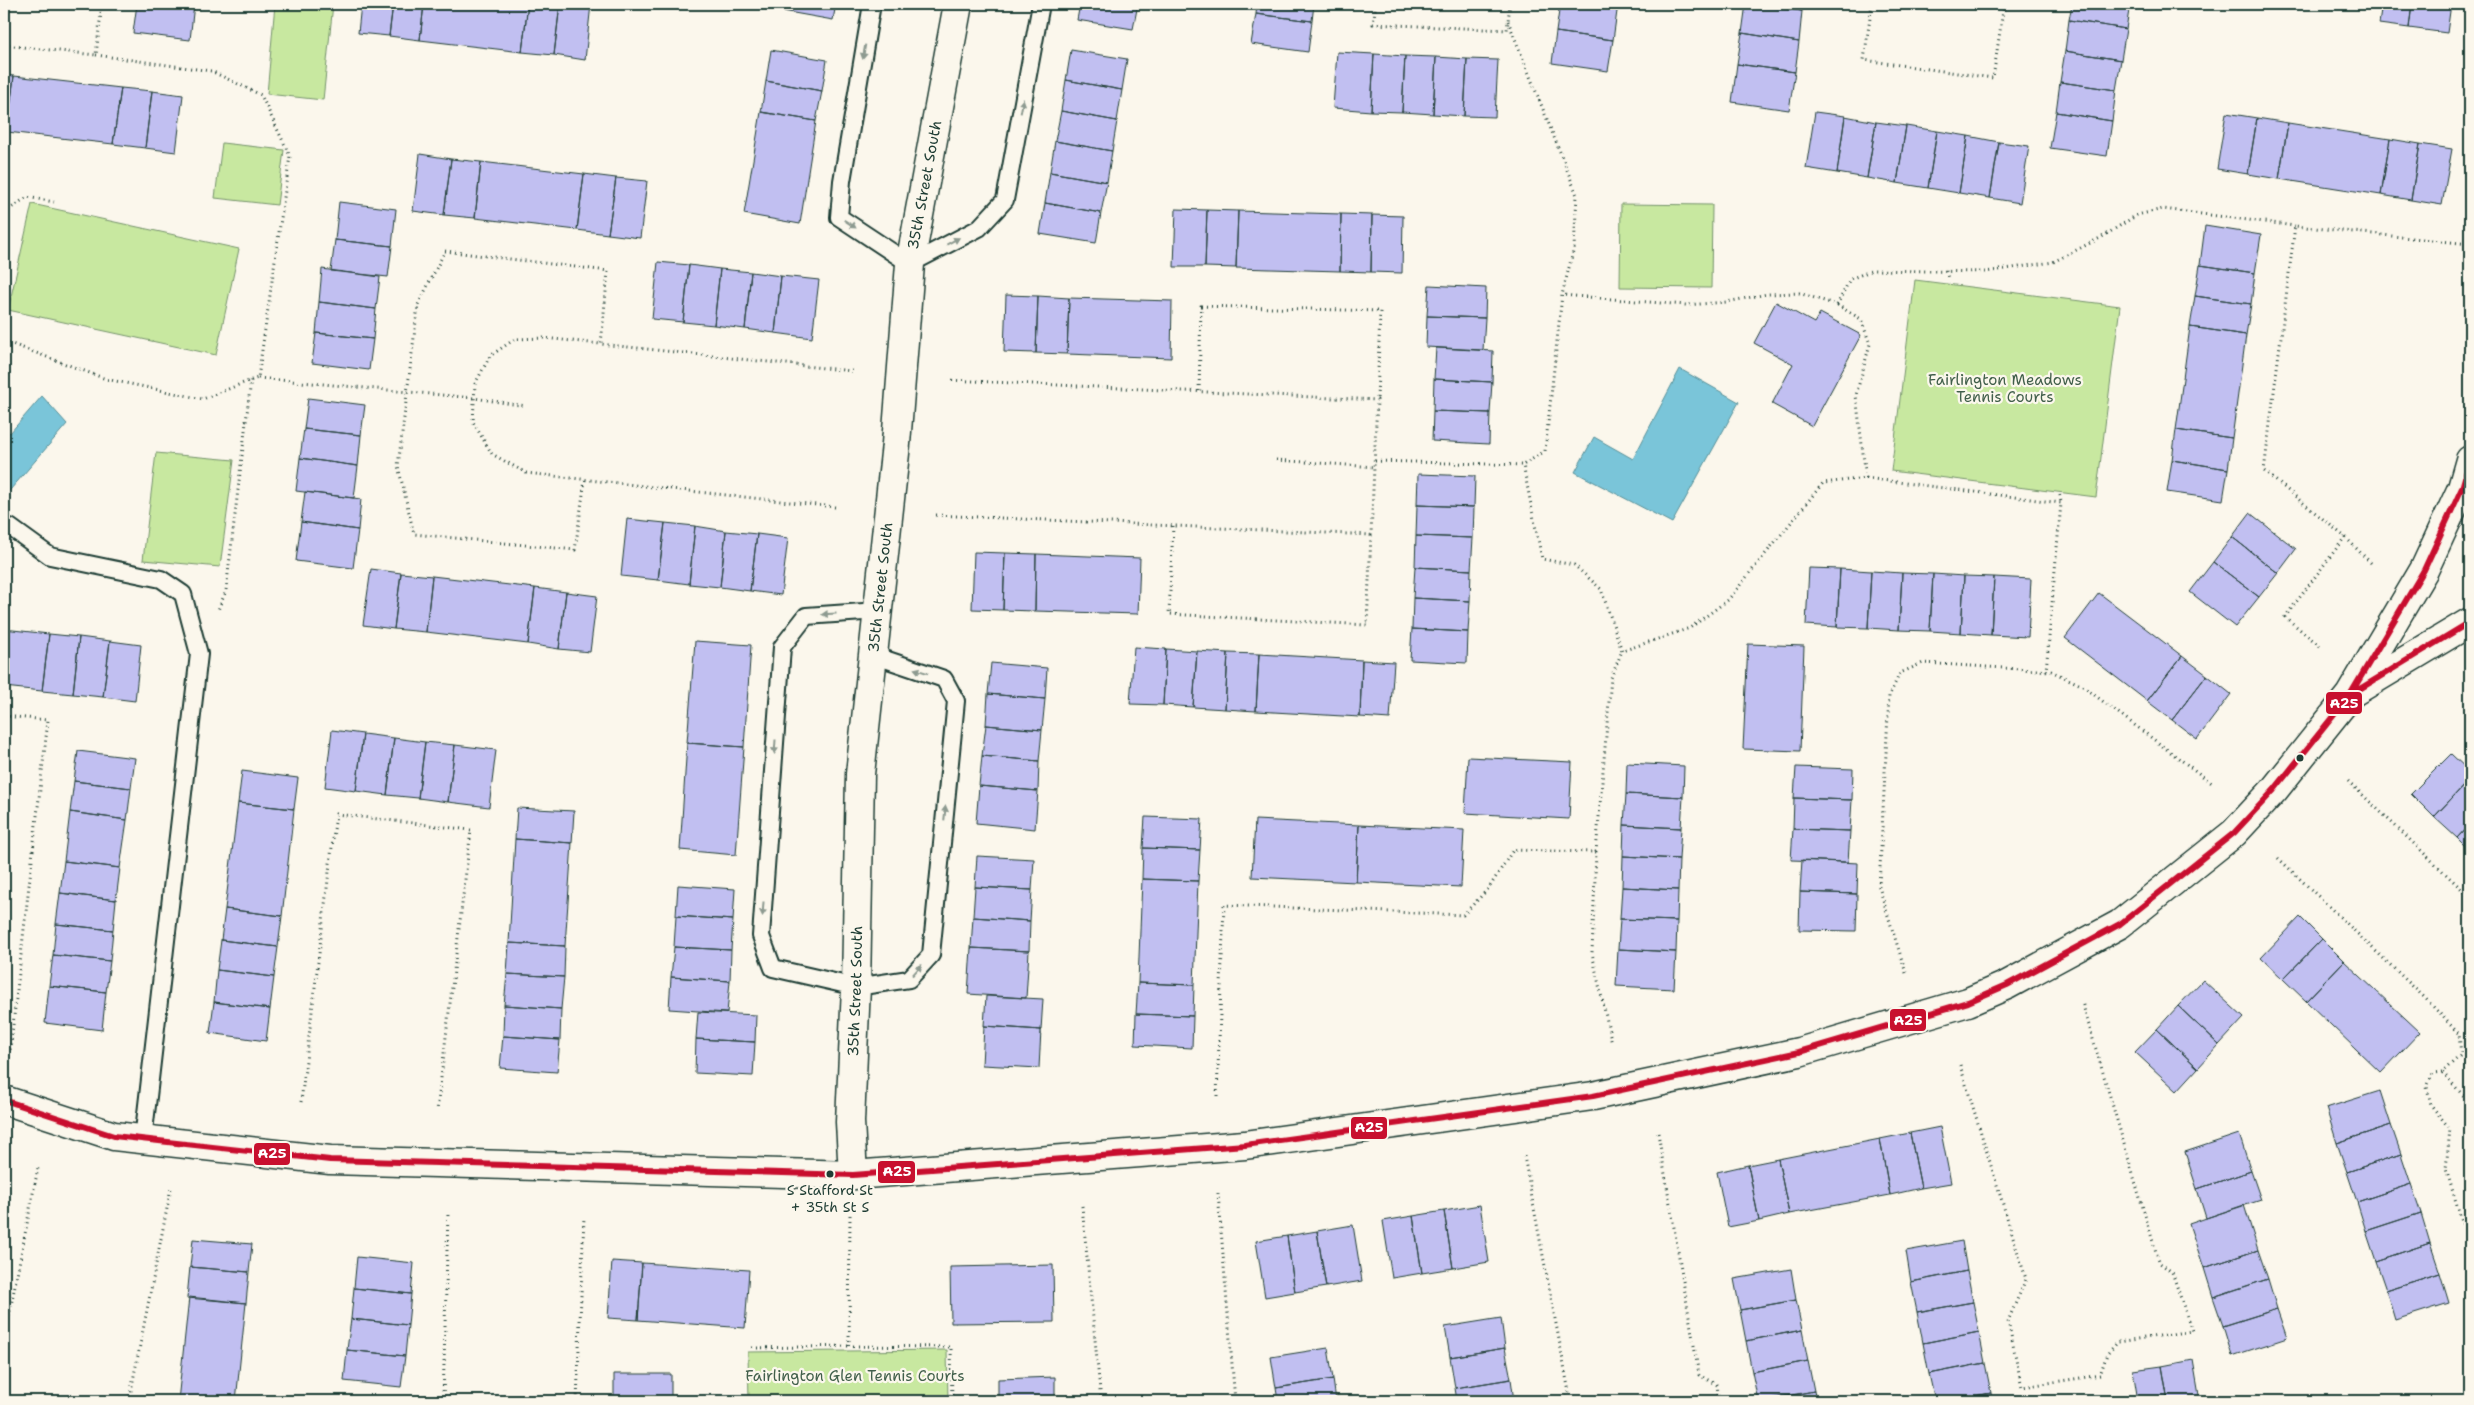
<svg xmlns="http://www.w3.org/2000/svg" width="2474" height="1405" font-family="'Shantell Sans',sans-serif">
  <rect width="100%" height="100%" fill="#fbf7ec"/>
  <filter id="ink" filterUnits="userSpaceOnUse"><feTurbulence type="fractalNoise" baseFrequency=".02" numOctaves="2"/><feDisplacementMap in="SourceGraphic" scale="10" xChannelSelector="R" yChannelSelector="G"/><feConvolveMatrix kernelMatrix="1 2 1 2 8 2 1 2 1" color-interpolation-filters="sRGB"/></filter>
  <g filter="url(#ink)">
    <path fill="#c8e8a0" stroke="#74926a" d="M275,4H333L323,100L267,94Z
      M222,143L284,150L277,205L215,198Z
      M32,204L239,249L216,355L8,310Z
      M1621,204L1712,205L1711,288L1620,287Z
      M1915,280L2120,306L2096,497L1891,471Z
      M156,453L234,460L220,567L143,560Z
      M947,1350L948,1401H749L748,1352Z"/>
    <path fill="#7ac5d9" stroke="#568f97" d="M1680,369L1739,402L1672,523L1575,472L1594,437L1633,459Z
      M42,396L67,424L4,497V429L10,433Z"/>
    <path fill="#c1bff1" stroke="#1f3d34" d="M137,4H194L190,40L133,33Z
      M361,4H393L389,36L358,33Z
      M393,4H424L420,40L389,36Z
      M424,4H528L522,52L420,40Z
      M528,4H560L554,55L522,52Z
      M560,4H591L585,60L554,55Z
      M778,4H836L833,20L777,10Z
      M1080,4H1138L1133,29L1077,20Z
      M1257,4H1314L1312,21L1256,14Z
      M1560,4H1618L1613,40L1556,32Z
      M1746,4L1802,11L1799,42L1742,33Z
      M1752,4H1804L1802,11Z
      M2072,4H2130L2126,29L2069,20Z
      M2382,4H2412L2409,28L2379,24Z
      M2412,4H2451L2447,33L2409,28Z
      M1256,14L1312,21L1308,52L1251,44Z
      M2069,20L2126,29L2121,60L2065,51Z
      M1556,32L1613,40L1608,71L1552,63Z
      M1742,33L1799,42L1795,72L1737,64Z
      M771,50L827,60L822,91L766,81Z
      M1071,50L1127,59L1122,90L1066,80Z
      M2065,51L2121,60L2116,90L2060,82Z
      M1337,52L1374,54L1371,111L1333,108Z
      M1374,54L1405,56L1402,112L1371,111Z
      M1405,56L1436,57L1433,114L1402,112Z
      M1436,57L1467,59L1464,116L1433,114Z
      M1467,59L1498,60L1495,117L1464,116Z
      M1737,64L1795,72L1789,110L1732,102Z
      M4,75L14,76L7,132H4Z
      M14,76L121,88L113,144L7,132Z
      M1066,80L1122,90L1117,121L1061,111Z
      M766,81L822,91L816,121L761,112Z
      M2060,82L2116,90L2112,121L2056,112Z
      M121,88L152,91L145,148L113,144Z
      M152,91L183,95L176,152L145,148Z
      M1061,111L1117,121L1112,151L1055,141Z
      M761,112L816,121L800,224L744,214Z
      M1815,112L1845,116L1837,173L1806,168Z
      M2056,112L2112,121L2107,156L2050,148Z
      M2226,113L2257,118L2248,174L2217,169Z
      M1845,116L1876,122L1867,178L1837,173Z
      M2257,118L2288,123L2279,179L2248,174Z
      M1876,122L1906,126L1897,183L1867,178Z
      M2288,123L2390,139L2381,195L2279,179Z
      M1906,126L1937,131L1928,188L1897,183Z
      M1937,131L1968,136L1959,193L1928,188Z
      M1968,136L1999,142L1990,198L1959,193Z
      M2390,139L2420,144L2411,200L2381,195Z
      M1055,141L1112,151L1107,182L1050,172Z
      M1999,142L2029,146L2020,203L1990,198Z
      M2420,144L2452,149L2442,205L2411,200Z
      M420,154L451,159L444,215L413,211Z
      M451,159L481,162L475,218L444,215Z
      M481,162L584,174L577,230L475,218Z
      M1050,172L1107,182L1101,213L1045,203Z
      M584,174L616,178L608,234L577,230Z
      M616,178L647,181L640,238L608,234Z
      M339,202L396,209L392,246L335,240Z
      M1045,203L1101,213L1096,243L1040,234Z
      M1176,209L1207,210L1205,267H1174Z
      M1207,210L1238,211L1236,268L1205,267Z
      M1238,211L1341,214L1340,271L1236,268Z
      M1341,214L1372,215L1371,272L1340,271Z
      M1372,215L1403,216L1402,273L1371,272Z
      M2205,226L2261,235L2255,273L2200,265Z
      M335,240L392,246L388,277L331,271Z
      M658,262L689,265L683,322L652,319Z
      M689,265L720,269L714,325L683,322Z
      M2200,265L2255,273L2251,304L2195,296Z
      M322,269L380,277L376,309L319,302Z
      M720,269L751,272L745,329L714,325Z
      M751,272L781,276L775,333L745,329Z
      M781,276L819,280L812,338L775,333Z
      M1429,285L1486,288L1485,318L1427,316Z
      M1006,295L1038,296L1036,353L1004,352Z
      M1038,296L1069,298L1067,354L1036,353Z
      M2195,296L2251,304L2246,335L2190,327Z
      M1069,298L1172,301L1171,358L1067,354Z
      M319,302L376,309L373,339L316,333Z
      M1776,302L1814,323L1820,313L1861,335L1812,426L1772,404L1793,364L1754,343Z
      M1427,316L1485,318L1483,350L1426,347Z
      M2190,327L2246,335L2232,438L2176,430Z
      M316,333L373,339L369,370L312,363Z
      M1436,348L1493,351L1492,382L1434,379Z
      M1434,379L1492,382L1490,413L1433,411Z
      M308,398L365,405L361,435L304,429Z
      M1433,411L1490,413L1489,444L1432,441Z
      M304,429L361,435L358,466L300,458Z
      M2176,430L2232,438L2228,469L2172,460Z
      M300,458L358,466L354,498L296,491Z
      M2172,460L2228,469L2223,500L2167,492Z
      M1418,474L1475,476L1474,507L1417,505Z
      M305,492L361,499L358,530L301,522Z
      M1417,505L1474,507L1473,538L1416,536Z
      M2250,513L2296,549L2278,573L2232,537Z
      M627,519L665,523L658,580L621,576Z
      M301,522L358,530L353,568L296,561Z
      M665,523L695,526L689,584L658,580Z
      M695,526L726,531L720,587L689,584Z
      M726,531L757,534L750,591L720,587Z
      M757,534L788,538L781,595L750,591Z
      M1416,536L1473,538L1471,570L1415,567Z
      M2232,537L2278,573L2259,597L2213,562Z
      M974,552L1005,553L1003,610L972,609Z
      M1005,553L1036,554L1035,611L1003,610Z
      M1036,554L1140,558L1138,614L1035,611Z
      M2213,562L2259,597L2235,627L2190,592Z
      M1415,567L1471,570L1470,601L1413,598Z
      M1809,568L1840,569L1837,627L1806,625Z
      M371,569L401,573L394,629L363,625Z
      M1840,569L1871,571L1868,628L1837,627Z
      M1871,571L1902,573L1899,630L1868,628Z
      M401,573L432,576L426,632L394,629Z
      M1902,573L1933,574L1930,631L1899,630Z
      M1933,574L1964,576L1961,633L1930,631Z
      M432,576L535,588L528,644L426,632Z
      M1964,576L1994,577L1991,635L1961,633Z
      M1994,577L2031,579L2028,637L1991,635Z
      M535,588L566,592L559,649L528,644Z
      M566,592L597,596L590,652L559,649Z
      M2099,593L2182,656L2147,701L2065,638Z
      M1413,598L1470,601L1468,632L1412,629Z
      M4,629L49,634L42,691L4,687Z
      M1412,629L1468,632L1467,663L1410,660Z
      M49,634L79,637L73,694L42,691Z
      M79,637L110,641L103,697L73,694Z
      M110,641L141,645L135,701L103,697Z
      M695,641L751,645L744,747L687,743Z
      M1748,644L1804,646L1800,751L1743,749Z
      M1134,647L1166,649L1163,705L1130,704Z
      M1166,649L1197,651L1193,707L1163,705Z
      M1197,651L1228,653L1225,709L1193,707Z
      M1228,653L1259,654L1256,711L1225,709Z
      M1259,654L1362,660L1360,717L1256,711Z
      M2182,656L2207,675L2172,720L2147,701Z
      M1362,660L1394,662L1390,719L1360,717Z
      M991,663L1047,668L1045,699L988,694Z
      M2207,675L2231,694L2197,739L2172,720Z
      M988,694L1045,699L1042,730L986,725Z
      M986,725L1042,730L1039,761L982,756Z
      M332,730L363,734L356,791L325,787Z
      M363,734L394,738L387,795L356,791Z
      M394,738L425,742L418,798L387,795Z
      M425,742L455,745L448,802L418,798Z
      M687,743L744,747L736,855L680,850Z
      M455,745L496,750L489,807L448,802Z
      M78,751L135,758L131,788L74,781Z
      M2451,754L2470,772V779L2434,817L2411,794Z
      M982,756L1039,761L1038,791L979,786Z
      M1468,757L1572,762L1569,819L1465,813Z
      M1627,763L1684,766L1683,797L1626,794Z
      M1796,767L1853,769L1852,800L1794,798Z
      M242,771L298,778L294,809L238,803Z
      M2470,779V824L2457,838L2434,817Z
      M74,781L131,788L127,820L70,812Z
      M979,786L1038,791L1035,829L976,823Z
      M1626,794L1683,797L1681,828L1624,825Z
      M1794,798L1852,800L1850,831L1793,829Z
      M238,803L294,809L282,916L225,909Z
      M517,808L574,811L572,843L515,839Z
      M70,812L127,820L120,868L64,861Z
      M1145,817L1202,819L1200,850L1143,848Z
      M1255,820L1359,825L1356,882L1252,877Z
      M2470,824V851L2457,838Z
      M1359,825L1464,830L1461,887L1356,882Z
      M1624,825L1681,828L1679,859L1623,856Z
      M1793,829L1850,831L1848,862L1791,860Z
      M515,839L572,843L565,946L509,943Z
      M1143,848L1200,850L1198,881L1142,879Z
      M977,856L1034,859L1032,890L975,887Z
      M1623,856L1679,859L1678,890L1622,887Z
      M1802,860L1858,863L1857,894L1800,892Z
      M64,861L120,868L116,900L60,893Z
      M1142,879L1198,881L1194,985L1138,983Z
      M678,885L735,889L733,920L676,916Z
      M975,887L1032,890L1030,921L973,917Z
      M1622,887L1678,890L1677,921L1620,919Z
      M1800,892L1857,894L1856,931L1799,930Z
      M60,893L116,900L113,930L56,924Z
      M225,909L282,916L278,947L221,940Z
      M676,916L733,920L731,950L674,947Z
      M973,917L1030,921L1029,951L971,948Z
      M2300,917L2322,939L2283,979L2261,958Z
      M1620,919L1677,921L1676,952L1618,949Z
      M56,924L113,930L110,961L53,955Z
      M2322,939L2344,961L2306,1001L2283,979Z
      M221,940L278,947L274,977L217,970Z
      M509,943L565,946L564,977L507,974Z
      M674,947L731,950L730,981L671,977Z
      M971,948L1029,951L1026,998L968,994Z
      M1618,949L1676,952L1674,989L1616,986Z
      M53,955L110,961L106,992L49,986Z
      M2344,961L2420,1032L2381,1073L2306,1001Z
      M217,970L274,977L270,1009L214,1002Z
      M507,974L564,977L561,1009L504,1005Z
      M671,977L730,981L727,1013L669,1009Z
      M2203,980L2244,1018L2219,1045L2178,1006Z
      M1138,983L1194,985L1193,1016L1136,1014Z
      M49,986L106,992L102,1030L45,1023Z
      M986,996L1043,999L1041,1030L984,1026Z
      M214,1002L270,1009L266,1041L210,1033Z
      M504,1005L561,1009L560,1040L503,1036Z
      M2178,1006L2219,1045L2198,1068L2157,1029Z
      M698,1012L756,1015L755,1042L696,1039Z
      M1136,1014L1193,1016L1192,1048L1135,1045Z
      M984,1026L1041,1030L1039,1068L982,1065Z
      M2157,1029L2198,1068L2177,1091L2135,1052Z
      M503,1036L560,1040L557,1072L500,1068Z
      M696,1039L755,1042L753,1076L695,1073Z
      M2380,1091L2391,1125L2337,1143L2326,1108Z
      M2391,1125L2401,1154L2347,1172L2337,1143Z
      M1940,1127L1951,1183L1921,1188L1910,1133Z
      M1910,1133L1921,1188L1890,1195L1880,1139Z
      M2239,1134L2251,1171L2197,1189L2185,1152Z
      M1880,1139L1890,1195L1789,1214L1778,1159Z
      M2401,1154L2411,1184L2357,1202L2347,1172Z
      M1778,1159L1789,1214L1759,1221L1748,1165Z
      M1748,1165L1759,1221L1728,1227L1717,1172Z
      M2251,1171L2261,1200L2206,1218L2197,1189Z
      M2411,1184L2421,1213L2366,1231L2357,1202Z
      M1480,1205L1489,1262L1453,1268L1444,1211Z
      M2244,1205L2258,1250L2204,1268L2189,1224Z
      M1444,1211L1453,1268L1422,1273L1413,1216Z
      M2421,1213L2430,1243L2376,1261L2366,1231Z
      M1413,1216L1422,1273L1392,1278L1383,1221Z
      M1353,1225L1362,1281L1326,1287L1317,1231Z
      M1317,1231L1326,1287L1295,1292L1287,1236Z
      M1287,1236L1295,1292L1265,1297L1256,1241Z
      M193,1239L252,1244L249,1272L190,1267Z
      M1962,1241L1967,1271L1911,1282L1906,1251Z
      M2430,1243L2440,1273L2386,1290L2376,1261Z
      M2258,1250L2268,1279L2213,1297L2204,1268Z
      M357,1257L414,1263L411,1294L354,1288Z
      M612,1261L642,1263L638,1320L608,1318Z
      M642,1263L749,1270L745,1328L638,1320Z
      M1053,1265L1054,1322L951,1323L950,1267Z
      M190,1267L249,1272L246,1303L187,1298Z
      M1791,1269L1796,1300L1740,1310L1734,1279Z
      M1967,1271L1973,1302L1917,1312L1911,1282Z
      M2440,1273L2449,1303L2395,1320L2386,1290Z
      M2268,1279L2277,1309L2223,1326L2213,1297Z
      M354,1288L411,1294L408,1325L351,1319Z
      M189,1297L246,1303L236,1401H178Z
      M1796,1300L1802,1330L1746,1341L1740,1310Z
      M1973,1302L1979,1332L1923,1343L1917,1312Z
      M2277,1309L2287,1338L2232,1356L2223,1326Z
      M1501,1318L1505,1348L1450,1357L1445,1327Z
      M351,1319L408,1325L405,1356L347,1350Z
      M1802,1330L1808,1361L1752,1372L1746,1341Z
      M1979,1332L1985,1363L1929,1374L1923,1343Z
      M1328,1348L1333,1379L1276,1388L1271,1357Z
      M1505,1348L1511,1379L1455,1388L1450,1357Z
      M347,1350L405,1356L401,1387L344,1381Z
      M2193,1360L2200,1401H2168L2162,1366Z
      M1808,1361L1814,1391L1758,1401L1752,1372Z
      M1985,1363L1991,1393L1949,1401H1935L1929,1374Z
      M2162,1366L2168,1401H2138L2133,1370Z
      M614,1374H671V1401H614Z
      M1055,1377V1401H998V1379Z
      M1333,1379L1336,1401H1278L1276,1388Z
      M1511,1379L1514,1401H1457L1455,1388Z
      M1814,1391L1816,1401H1764Z
      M1991,1393L1992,1401H1949Z"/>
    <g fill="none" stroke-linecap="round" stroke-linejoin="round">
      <g stroke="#1f3d34" stroke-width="20">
        <path id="service" d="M872,4L842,181L839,217L910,264L979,228L1005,200L1041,4
          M10,527L50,556L161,579L183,594L199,654L143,1140
          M873,655L944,679L956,701L931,955L909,979L856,987L773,968L761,936L782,647L806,616L878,611"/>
      </g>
      <g stroke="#1f3d34" stroke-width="31">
        <g id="minor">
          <path d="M2355,691L2470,622"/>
          <path d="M4,1100L114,1136L330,1160L853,1175L1245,1145L1593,1096L1799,1052L1968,1002L2007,985L2120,924L2234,833L2274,790L2350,695L2424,570L2462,488L2470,460"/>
          <path id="s1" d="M853,1175L850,1122L856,987L860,774L896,444L910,264L958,4"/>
        </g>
      </g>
      <path stroke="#1f3d34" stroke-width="3" stroke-dasharray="1 4" stroke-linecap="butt" d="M1376,4L1373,24L1507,30L1510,4
        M1872,4L1864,60L1993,78L2004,4
        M1508,21L1577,195L1574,248L1562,295
        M4,45L96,55L102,4
        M96,55L211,71L261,95L290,156L258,378L251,380
        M4,213L27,197L54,202
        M1946,271L1948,278
        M1837,305L1861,319L1870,344L1856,395L1866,478L1823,483L1728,600L1690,628L1622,651L1601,589L1574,565L1542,559L1523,465L1545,451L1562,295L1686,305L1727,302L1767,294L1799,293L1837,305L1850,279L1873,270L1985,272L2053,262L2102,237L2137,215L2163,209L2295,226
        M4,341L106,379L203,399L251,380L226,591L218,610
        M258,378L474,398L526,406
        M1199,391L1201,306L1380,311L1377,400
        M1276,460L1375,467
        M1375,461L1523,465
        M1866,478L2061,503L2046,671
        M585,480L575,550L414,534L398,466L418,305L445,251L608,271L601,344
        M2060,495L2061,503
        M835,507L526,473L492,454L473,422L475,384L490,356L515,339L544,338L852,371
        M936,515L1371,535L1377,400L949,380
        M1173,526L1169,614L1367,625L1371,535
        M2371,563L2345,537L2264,471L2295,226L2470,244
        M2320,646L2285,617L2345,537
        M4,716L48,720L10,1051
        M2348,781L2470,897
        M1596,852L1611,678L1622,651
        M2278,858L2426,999L2459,1034L2461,1055L2442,1072L2470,1103
        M1906,973L1879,887L1889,696L1900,673L1923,663L2051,671L2081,685L2213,784
        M1960,1065L2026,1279L2008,1321L2022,1387L2100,1375L2107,1354L2118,1342L2192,1331L2172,1272L2160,1263L2156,1252L2082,1002
        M2442,1072L2433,1073L2427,1087L2431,1105L2450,1129L2446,1169L2470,1248
        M1217,1096L1224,905L1463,915L1489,888L1513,850L1596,852L1592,953L1612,1044
        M301,1102L336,814L471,830L437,1111
        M1658,1133L1699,1375L1717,1385L1719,1401
        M1524,1156L1569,1392L1564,1401
        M1218,1193L1235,1401
        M1082,1206L1101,1401
        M850,1215L849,1346L951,1347L952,1401
        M4,1341L38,1168
        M752,1348L849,1346
        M129,1401L171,1188
        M443,1401L448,1213
        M577,1401L584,1217"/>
      <use href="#service" stroke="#fbf7ec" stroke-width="16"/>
      <use href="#minor" stroke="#fbf7ec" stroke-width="28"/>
      <g stroke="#fbf7ec" stroke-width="10">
        <path id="bus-1" d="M2358,690L2470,622
          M4,1100L114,1136L330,1160L853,1175L1245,1145L1593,1096L1799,1052L1968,1002L2007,985L2120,924L2234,833L2274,790L2350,695L2424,570L2462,488L2470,460"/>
      </g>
      <use href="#bus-1" stroke="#c8102e" stroke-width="6"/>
    </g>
    <defs><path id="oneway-solid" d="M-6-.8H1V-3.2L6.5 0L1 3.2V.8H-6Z" transform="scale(1.25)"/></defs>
    <g fill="#8d9a90">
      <use href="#oneway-solid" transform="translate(864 52) rotate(100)"/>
      <use href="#oneway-solid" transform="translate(1022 106) rotate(-80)"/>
      <use href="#oneway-solid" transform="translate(850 224) rotate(34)"/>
      <use href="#oneway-solid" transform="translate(953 241) rotate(-28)"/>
      <use href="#oneway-solid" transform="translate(829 614) rotate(176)"/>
      <use href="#oneway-solid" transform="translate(921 671) rotate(-162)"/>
      <use href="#oneway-solid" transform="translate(775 747) rotate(94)"/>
      <use href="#oneway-solid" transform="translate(945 813) rotate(-84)"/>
      <use href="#oneway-solid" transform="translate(763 909) rotate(94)"/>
      <use href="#oneway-solid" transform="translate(917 970) rotate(-48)"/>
    </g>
  </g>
  <g fill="#1f3d34" stroke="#fbf7ec" stroke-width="2">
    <circle cx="2300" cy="758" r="4.5"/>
    <circle cx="830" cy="1174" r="4.5"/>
  </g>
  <g text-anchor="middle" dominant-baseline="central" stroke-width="4.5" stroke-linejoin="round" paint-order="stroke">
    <g font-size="14" fill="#1f3d34" stroke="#fbf7ec">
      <text x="830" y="1190">S Stafford St<tspan x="830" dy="17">+ 35th St S</tspan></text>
    </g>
    <g font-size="15" fill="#1f3d34" stroke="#fbf7ec">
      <text stroke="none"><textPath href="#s1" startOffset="994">35th Street South</textPath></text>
      <text stroke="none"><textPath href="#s1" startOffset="589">35th Street South</textPath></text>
      <text stroke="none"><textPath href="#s1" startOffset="184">35th Street South</textPath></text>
    </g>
    <g font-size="15" fill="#415f4a" stroke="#fbf7ec">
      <text x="2005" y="380">Fairlington Meadows<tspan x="2005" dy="17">Tennis Courts</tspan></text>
      <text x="855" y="1376">Fairlington Glen Tennis Courts</text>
    </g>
  </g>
  <g stroke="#fbf7ec" stroke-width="2">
    <rect x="2325" y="691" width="38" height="24" rx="5" fill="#c8102e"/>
    <rect x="1889" y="1008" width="38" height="24" rx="5" fill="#c8102e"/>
    <rect x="1350" y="1116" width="38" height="24" rx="5" fill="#c8102e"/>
    <rect x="253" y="1142" width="38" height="24" rx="5" fill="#c8102e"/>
    <rect x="877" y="1160" width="39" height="24" rx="5" fill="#c8102e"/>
  </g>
  <g font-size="14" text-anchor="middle" font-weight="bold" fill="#fff">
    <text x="2344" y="708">A25</text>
    <text x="1908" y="1025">A25</text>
    <text x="1369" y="1132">A25</text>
    <text x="272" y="1158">A25</text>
    <text x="897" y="1176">A25</text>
  </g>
  <rect width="2474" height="1405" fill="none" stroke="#fbf7ec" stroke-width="20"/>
  <rect x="10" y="10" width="2454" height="1385" fill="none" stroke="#1f3d34" stroke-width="2" filter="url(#ink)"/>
</svg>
